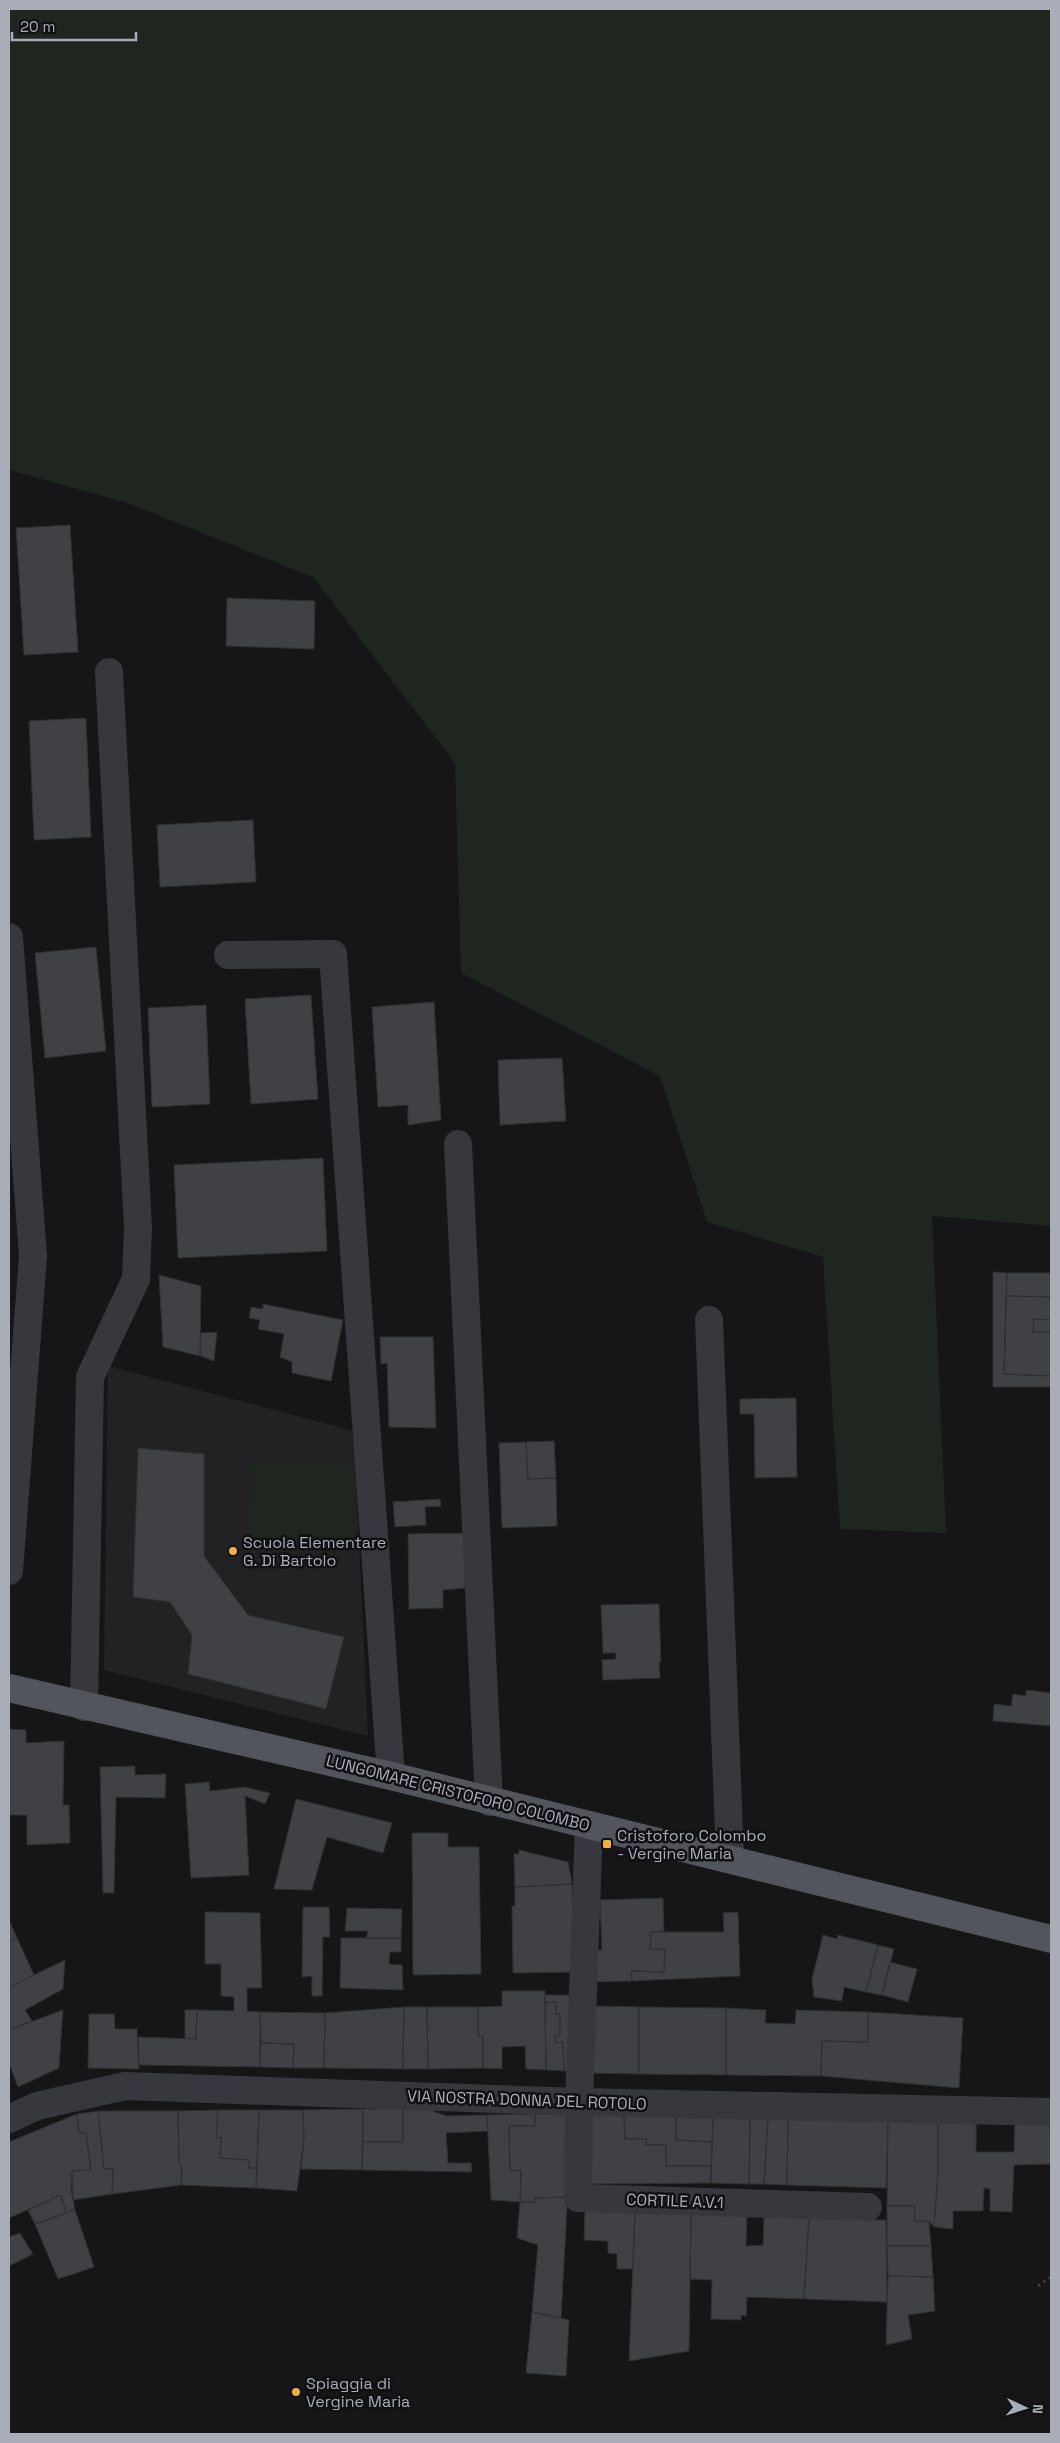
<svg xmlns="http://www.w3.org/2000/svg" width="1060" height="2443" font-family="'Space Grotesk',sans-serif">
  <rect width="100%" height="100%" fill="#161618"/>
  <path fill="#222225" d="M108,1366L354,1431L368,1736L104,1670Z"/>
  <path fill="#1e261f" d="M9,9H1051V1226L932,1216L946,1533L840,1529L823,1257L707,1222L660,1076L461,973L455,763L313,577L128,503L9,470Z
    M251,1464L355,1465L354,1541L249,1539Z"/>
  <path fill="#404145" stroke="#303034" d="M70,525L78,652L24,655L16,528Z
    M227,598L315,601L314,649L226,646Z
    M86,718L91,837L34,840L29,721Z
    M253,820L256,882L160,887L157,825Z
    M96,947L106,1051L45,1058L35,953Z
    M311,995L318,1099L251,1104L245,999Z
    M434,1002L441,1120L408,1125V1105L378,1107L372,1007Z
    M206,1005L210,1104L152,1107L148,1008Z
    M562,1058L566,1121L500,1125L498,1060Z
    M323,1158L327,1251L178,1258L174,1165Z
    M993,1272L1007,1273L1004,1374L1051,1376V1387H993Z
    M1007,1273H1051V1297L1006,1296Z
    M159,1275L201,1286L200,1356L163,1347Z
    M1006,1296L1051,1297V1320L1034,1319L1033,1332H1051V1376L1004,1374Z
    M263,1304L343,1320L331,1381L292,1373V1362L280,1357L284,1334L258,1329L260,1320L249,1318L251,1307L263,1309Z
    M1034,1319L1051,1320V1332H1033Z
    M217,1332L214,1361L200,1356L201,1333Z
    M380,1337H433L436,1428L389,1427L387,1363L381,1364Z
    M796,1398L797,1477L755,1478L754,1414H740V1399Z
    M554,1441L556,1478L528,1479L526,1442Z
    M526,1442L528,1479L556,1478L557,1526L502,1528L499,1443Z
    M138,1448L204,1454V1556L248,1615L344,1637L326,1709L188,1674L192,1635L170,1602L133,1597Z
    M440,1499L441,1506L425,1507L426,1525L395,1527L393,1502Z
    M464,1533L465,1588L443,1590V1608L409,1609L408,1534Z
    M659,1604L661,1662H659L660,1678L603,1680L602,1660L616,1659V1653H603L601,1605Z
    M1026,1690L1051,1693V1726L993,1721L994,1704L1011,1706L1013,1694L1026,1696Z
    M9,1729L26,1730V1743L64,1741L63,1805H69L70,1843L27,1845V1815H9Z
    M135,1766V1775L166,1774L165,1798L116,1797L114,1893H103L100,1767Z
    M209,1782L210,1791L244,1787L270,1793L265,1804L245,1796L249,1875L191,1878L185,1784Z
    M296,1799L392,1823L383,1853L327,1837L312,1890L274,1889Z
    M412,1833H448V1847H479L481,1974L413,1975Z
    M519,1850L568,1862L572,1884L515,1887L514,1854H519Z
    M572,1884L574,1972L513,1973L512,1906H515V1887Z
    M663,1898L664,1931L651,1932L650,1949H665L664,1972L631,1971L632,1981L596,1982L594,1950H602L600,1900Z
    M303,1907H329L330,1937H323L322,1996H312V1976L302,1977Z
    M347,1908L402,1909L401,1938H366L368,1931H345Z
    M205,1912L260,1913L262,1988H247V2011L260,2012V2067L139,2065L138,2037L196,2039L197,2010L234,2011V1997L221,1996V1964H205Z
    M738,1912L740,1976L632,1981L631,1971L664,1972L665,1949H650L651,1932H724L723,1913Z
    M9,1920L17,1938L9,1941Z
    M823,1935L837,1939L838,1935L878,1945L866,1992L844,1987L842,2001L814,1997L812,1979Z
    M17,1938L34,1975L9,1987V1941Z
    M341,1938H401V1952H390L389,1964L402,1965L403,1990L340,1988Z
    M878,1945L894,1949L882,1995L866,1992Z
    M65,1960L63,1989L25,2010L32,2021L9,2030V1987Z
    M890,1962L917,1969L908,2002L882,1995Z
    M502,1991H545L546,2070L526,2069L525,2046L502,2047V2069L483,2068V2036L478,2037V2007L502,2006Z
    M545,1995H584L582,2073L564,2071L563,2042L556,2043L555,2036L560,2035V2014H556V2002L545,2003Z
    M556,2002V2014H560V2035L555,2036L556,2043L563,2042L564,2071L546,2070L545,2003Z
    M595,2006L639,2007V2074L591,2073Z
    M404,2007H427L428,2069H403Z
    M404,2007L403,2069L324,2068L325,2013Z
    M427,2007H478V2037L483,2036V2068L428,2069Z
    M639,2007L726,2008V2075L639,2074Z
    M726,2008L766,2010L765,2023L795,2024L796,2010L868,2012V2042L822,2041L821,2076L726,2075Z
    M63,2010L59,2068L18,2087L9,2063V2030Z
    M185,2010H197L196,2039L185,2038Z
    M260,2012L325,2013L324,2068H293L294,2044L261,2043Z
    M868,2012L963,2018L959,2088L821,2076L822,2041L868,2042Z
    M89,2014H114L115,2029H137L139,2069L88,2068Z
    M261,2043L294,2044L293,2068L260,2067Z
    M363,2109H403V2142H363Z
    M363,2109L362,2170L301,2169L304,2138L303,2110Z
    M403,2109H428L446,2116L487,2115L488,2131L446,2133L448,2163H471L472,2172L362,2170L363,2142H403Z
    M218,2110H259L257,2168H249V2160L220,2158L221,2137L216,2138Z
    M218,2110L216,2138L221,2137L220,2158L249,2160V2168H257L256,2188L181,2185L182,2167L179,2164L178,2111Z
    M259,2110H303L304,2138L297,2191L256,2188Z
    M98,2111L104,2169H113L112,2194L73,2200L72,2171L91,2170L86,2133H79L77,2114Z
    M98,2111H178L179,2164L182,2167L181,2185L112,2194L113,2169H104Z
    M77,2114L79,2133H86L91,2170L72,2171L71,2190L75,2210L66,2213L61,2195L9,2218V2142Z
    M535,2114V2126H509L510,2171L521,2170L520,2202L491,2200L487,2115Z
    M535,2114H571L568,2197L535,2198V2202H520L521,2170L510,2171L509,2126H535Z
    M585,2114L624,2116L625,2139H647L645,2145H666V2166H711V2183L588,2184Z
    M624,2116L676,2117V2140L712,2142L711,2166H666V2145H645L647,2139H625Z
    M676,2117L713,2118L712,2142L676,2140Z
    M713,2118H750L749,2184L711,2183Z
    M750,2118H768L764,2184H749Z
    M768,2118L788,2119L787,2185L764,2184Z
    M788,2119L888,2121L886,2188L787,2185Z
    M888,2121L938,2122V2173L934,2227L929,2221H914L915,2206H887Z
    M938,2122L976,2124V2152H1014L1015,2123H1050L1051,2164L1014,2165L1012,2212L990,2211V2189L984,2188L983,2211H953V2229L934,2227L938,2173Z
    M61,2195L66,2213L35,2224L28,2210Z
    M568,2197L567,2208L561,2318L532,2312L538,2245L517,2238L520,2202H535V2198Z
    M887,2206H915L914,2221H929L931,2246H887Z
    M585,2209L635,2211L633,2269H617V2254L608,2253V2241L584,2240Z
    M75,2210L94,2267L58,2279L35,2224Z
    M635,2211L691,2213L689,2351L629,2361Z
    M691,2213L747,2215L746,2246L763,2245L764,2216L809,2218L804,2299L747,2297L746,2316L741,2315V2320L711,2319L712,2280L690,2279Z
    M809,2218L886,2220L887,2302L804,2299Z
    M20,2233L33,2254L9,2266V2237Z
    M887,2246H931L933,2277L888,2276Z
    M888,2276L933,2277L935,2311L908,2315L912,2339L886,2345Z
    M532,2312L569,2320L566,2376L526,2373Z"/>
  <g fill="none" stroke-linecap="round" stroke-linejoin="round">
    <path stroke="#3d3f44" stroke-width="3" stroke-dasharray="2.5 4" stroke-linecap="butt" d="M1038,2286L1051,2277"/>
    <path stroke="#37383d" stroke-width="28" d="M9,937L33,1256L9,1571
      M228,955L333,954L391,1776
      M458,1144L489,1802
      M709,1320L730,1858
      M84,1707L90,1377L136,1279L138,1228L109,672
      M589,1825L579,2102L578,2198L868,2207
      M9,2119L37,2106L125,2086L579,2102L1051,2112"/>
    <path stroke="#53555c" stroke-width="28" d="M9,1688L391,1776L1051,1939"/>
  </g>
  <g fill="#f2b134" stroke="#111113" stroke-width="2">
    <circle cx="233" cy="1551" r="5"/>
    <rect x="602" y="1839" width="10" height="10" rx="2.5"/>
    <circle cx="296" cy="2392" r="5"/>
  </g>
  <g text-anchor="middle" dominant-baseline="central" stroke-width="5" stroke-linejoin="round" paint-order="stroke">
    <g font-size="16" fill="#a8adb8" stroke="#111113" text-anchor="start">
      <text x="243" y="1542">Scuola Elementare<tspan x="243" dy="18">G. Di Bartolo</tspan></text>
      <text x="617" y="1835">Cristoforo Colombo<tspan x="617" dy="18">- Vergine Maria</tspan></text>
      <text x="306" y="2383">Spiaggia di<tspan x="306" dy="18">Vergine Maria</tspan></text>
    </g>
    <g font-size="16" fill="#a8adb8" stroke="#111113">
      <text transform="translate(458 1793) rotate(14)">LUNGOMARE CRISTOFORO COLOMBO</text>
      <text transform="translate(527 2100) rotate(2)">VIA NOSTRA DONNA DEL ROTOLO</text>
      <text transform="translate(675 2201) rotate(2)">CORTILE A.V.1</text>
    </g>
  </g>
  <rect width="1060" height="2443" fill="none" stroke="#a8adb8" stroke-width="20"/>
  <g transform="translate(1025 2408) rotate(94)" stroke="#111113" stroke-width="4" paint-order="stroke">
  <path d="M0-4L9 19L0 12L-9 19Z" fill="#a8adb8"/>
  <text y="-8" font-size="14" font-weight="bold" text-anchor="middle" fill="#a8adb8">N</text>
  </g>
  <path d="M12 32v8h124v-8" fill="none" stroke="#a8adb8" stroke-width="2.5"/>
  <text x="20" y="32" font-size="15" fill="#a8adb8" stroke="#111113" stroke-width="4" paint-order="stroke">20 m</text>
</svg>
